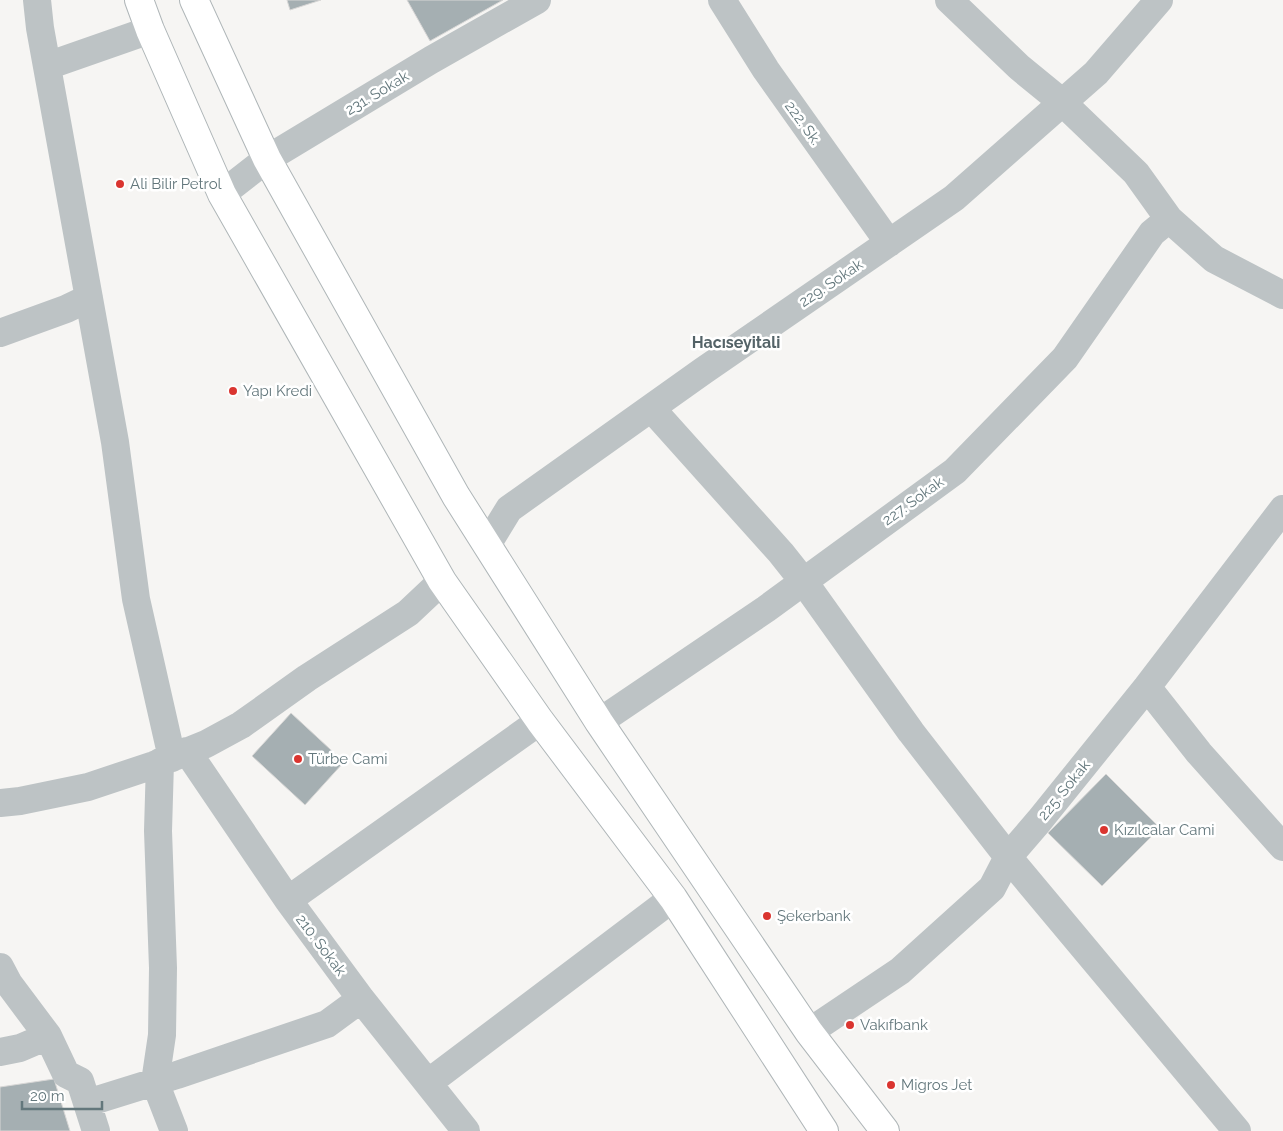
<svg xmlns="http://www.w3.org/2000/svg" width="1283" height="1131" font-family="Raleway,sans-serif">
  <rect width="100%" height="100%" fill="#f6f5f3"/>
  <path fill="#a5afb2" stroke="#d8d7d6" d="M287,0H321L290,10Z
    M407,0H503L430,41Z
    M291,713L344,762L305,805L252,756Z
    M1106,774L1160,828L1102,886L1048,833Z
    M54,1079L70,1131H0V1087Z"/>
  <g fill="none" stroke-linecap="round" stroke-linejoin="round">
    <g stroke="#afb6b8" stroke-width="30">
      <path id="major" d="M139,0L150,30L222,194L442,581L540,721L673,898L824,1131
        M194,0L267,159L456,496L599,722L809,1032L885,1131"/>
    </g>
    <path stroke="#bdc3c5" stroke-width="28" d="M37,0L40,28L115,442L136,599L172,758
      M722,0L766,70L889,243
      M949,0L1019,67L1063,103L1136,173L1169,219L1214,259L1283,295
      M47,66L150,30
      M222,194L267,159L431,60L537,0
      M0,333L66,309L89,298
      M651,408L781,553L804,582L911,732L1008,857L1237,1131
      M487,545L509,509L703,371L954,198L1096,73L1159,0
      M1147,687L1199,753L1283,847
      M599,722L766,609L955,471L1065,358L1152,233L1169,219
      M187,751L288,900L361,999L466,1131
      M160,762L158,831L163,968L162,1035L155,1082L174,1131
      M0,803L20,801L88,787L154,765L206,744L241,725L307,678L408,613L442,581
      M288,900L540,721
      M0,967L9,984L48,1036L66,1074L80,1081L96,1131
      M809,1032L900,971L992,888L1008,857L1039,821L1147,687L1283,509
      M0,1052L20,1048L48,1036
      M428,1083L673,898
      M87,1103L177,1075L327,1024L361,999"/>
    <use href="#major" stroke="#fff" stroke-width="28"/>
  </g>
  <g fill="#da3530" stroke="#fff" stroke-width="2">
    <circle cx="120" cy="184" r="5"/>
    <circle cx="233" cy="391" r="5"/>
    <circle cx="298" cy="759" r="5"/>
    <circle cx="1104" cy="830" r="5"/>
    <circle cx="767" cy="916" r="5"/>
    <circle cx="850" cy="1025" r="5"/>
    <circle cx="891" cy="1085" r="5"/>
  </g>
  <g text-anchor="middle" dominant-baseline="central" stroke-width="5" stroke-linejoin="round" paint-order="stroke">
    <g font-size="15" fill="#63777c" stroke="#fff">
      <text transform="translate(377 93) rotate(-31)">231. Sokak</text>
      <text transform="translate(803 123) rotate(54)">222. Sk.</text>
      <text transform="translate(831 283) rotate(-34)">229. Sokak</text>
      <text transform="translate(913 501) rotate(-36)">227. Sokak</text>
      <text transform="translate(1064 790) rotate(-51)">225. Sokak</text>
      <text transform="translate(321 945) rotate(53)">210. Sokak</text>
    </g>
    <g font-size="15" fill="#63777c" stroke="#fff" text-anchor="start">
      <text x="130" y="184">Ali Bilir Petrol</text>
      <text x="243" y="391">Yapı Kredi</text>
      <text x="308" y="759">Türbe Cami</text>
      <text x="1114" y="830">Kızılcalar Cami</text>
      <text x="777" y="916">Şekerbank</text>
      <text x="860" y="1025">Vakıfbank</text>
      <text x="901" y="1085">Migros Jet</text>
    </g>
    <g font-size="16" font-weight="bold" fill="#546368" stroke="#fff">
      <text x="736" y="342">Hacıseyitali</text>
    </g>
  </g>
  <path d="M22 1101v8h80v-8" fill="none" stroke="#63777c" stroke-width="2.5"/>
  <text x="30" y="1101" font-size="15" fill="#63777c" stroke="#ffffff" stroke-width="4" paint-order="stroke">20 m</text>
</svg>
